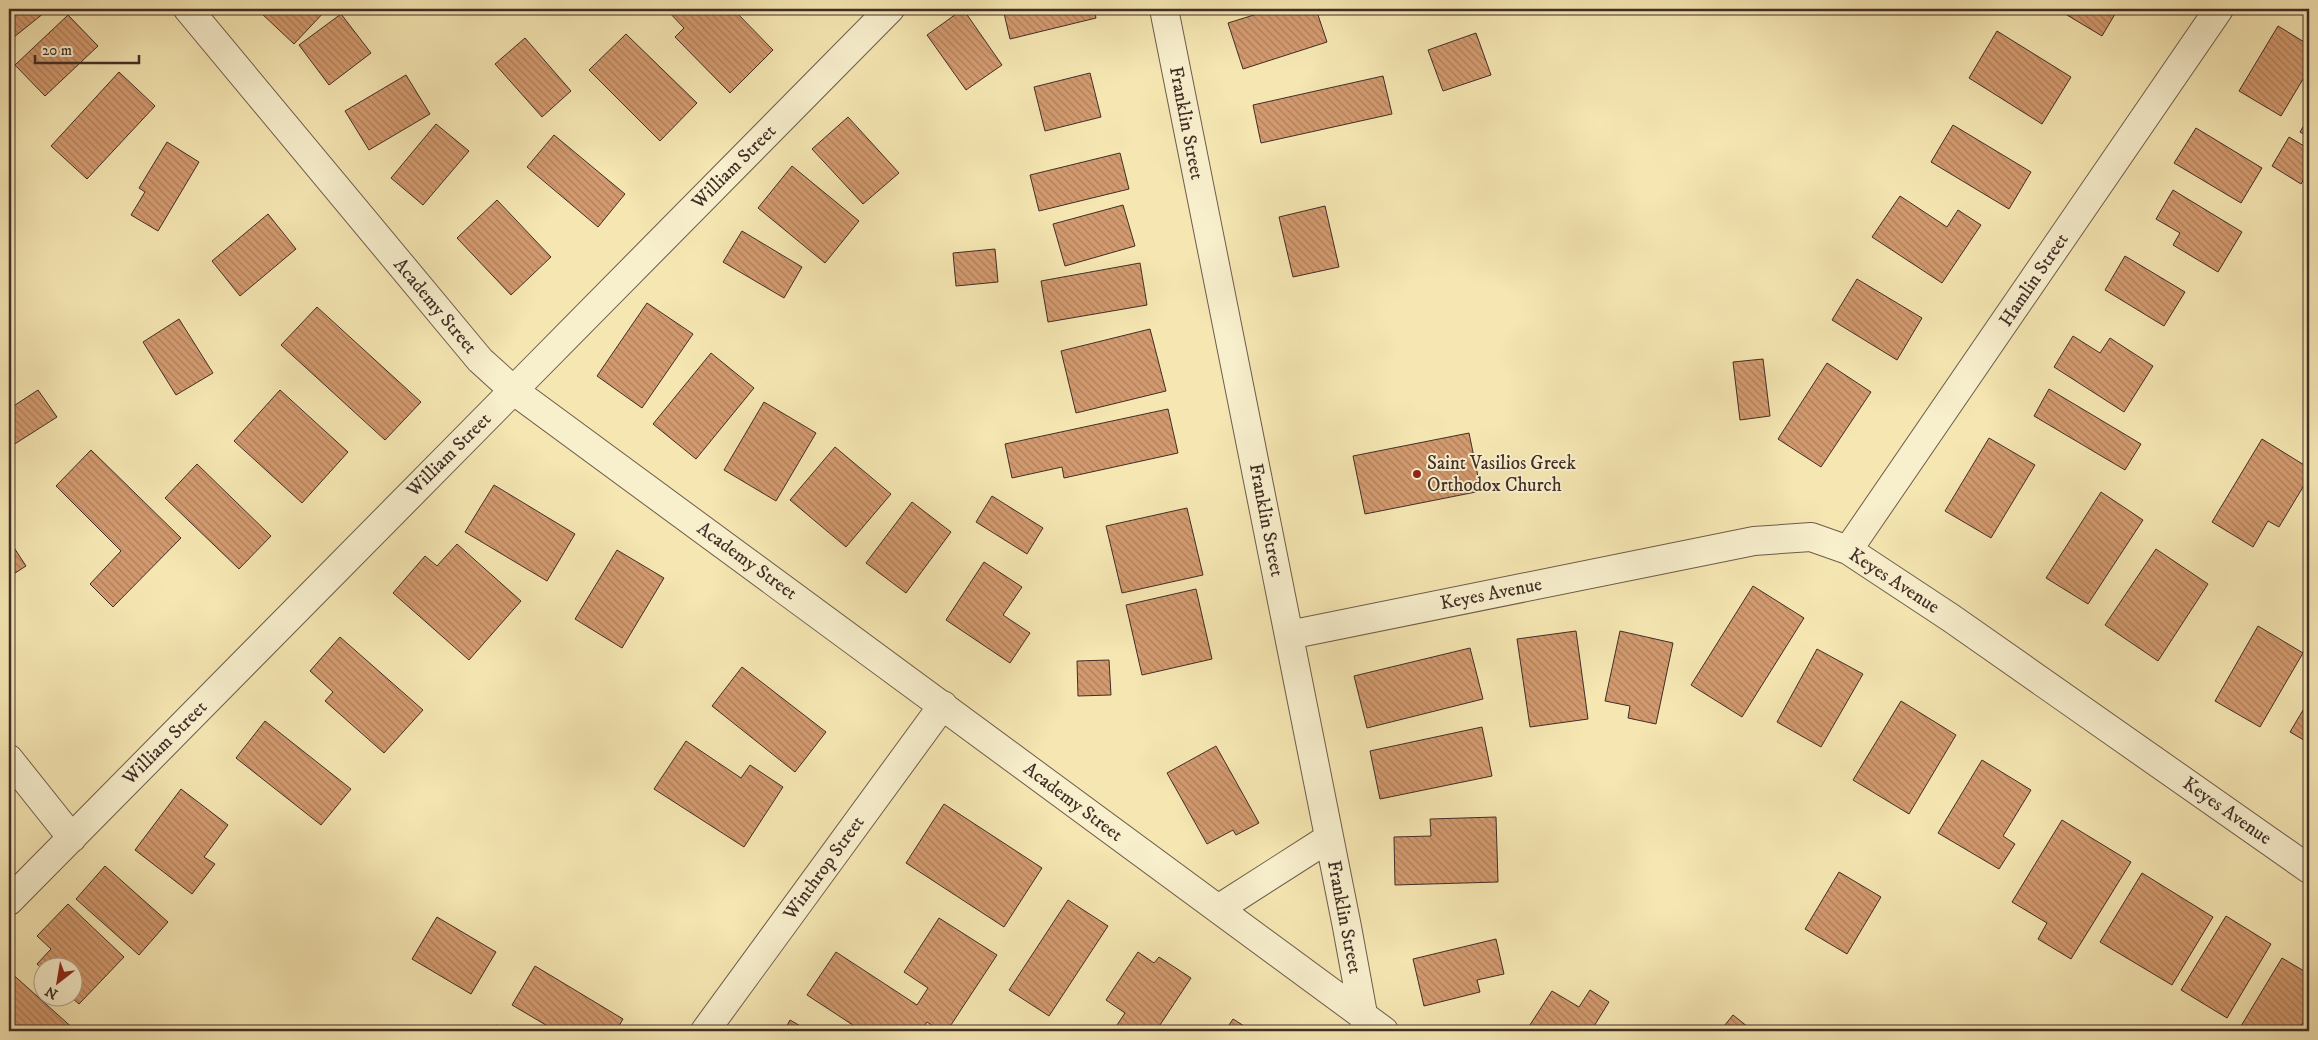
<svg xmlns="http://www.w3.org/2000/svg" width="2318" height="1040" font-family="'IM FELL DW Pica',serif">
  <defs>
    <pattern id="building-back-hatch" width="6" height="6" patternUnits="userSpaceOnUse" patternTransform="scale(1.25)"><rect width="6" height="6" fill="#d39a6f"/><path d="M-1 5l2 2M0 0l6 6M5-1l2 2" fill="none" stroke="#ad7e5b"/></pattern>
  </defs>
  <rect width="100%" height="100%" fill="#f5e6b2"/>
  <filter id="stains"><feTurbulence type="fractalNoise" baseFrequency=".004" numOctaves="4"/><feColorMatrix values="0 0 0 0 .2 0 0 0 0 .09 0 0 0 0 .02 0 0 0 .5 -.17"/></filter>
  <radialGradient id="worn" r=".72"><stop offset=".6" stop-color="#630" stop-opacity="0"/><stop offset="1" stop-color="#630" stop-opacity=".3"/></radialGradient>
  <path fill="url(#building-back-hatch)" stroke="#412e27" d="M9,9H49L9,41Z
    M263,9H327L294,44L260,12Z
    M668,9H733L773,50L730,93L675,37L684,28L667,10Z
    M767,9H780L774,15Z
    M963,9L1002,65L966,90L927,35Z
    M1003,9H1094L1096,18L1010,39Z
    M1273,9H1316L1327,42L1243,69L1228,23Z
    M1517,9H1547L1518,12Z
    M2057,9H2118L2102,36Z
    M341,14L371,53L329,85L299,45Z
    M68,15L98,46L45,96L15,65Z
    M2278,26L2309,45V69L2281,116L2239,91Z
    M1997,31L2071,77L2042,124L1969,78Z
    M1476,33L1491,75L1443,91L1428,50Z
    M626,34L697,103L660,141L589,70Z
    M525,38L571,91L542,117L495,64Z
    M119,72L155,106L87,179L51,146Z
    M1090,73L1101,117L1045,131L1034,87Z
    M406,75L430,114L369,150L345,111Z
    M1383,76L1392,114L1261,143L1253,105Z
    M848,117L899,173L863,204L812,149Z
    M2309,117V137L2300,132Z
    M436,124L469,151L423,205L391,178Z
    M1953,125L2031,172L2009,209L1931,162Z
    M2196,128L2262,168L2241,203L2174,163Z
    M554,135L625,194L598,227L527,167Z
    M2289,137L2309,149V171L2301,184L2272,166Z
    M167,142L199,162L158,231L131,215L145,192L139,188Z
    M1120,153L1129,189L1039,211L1030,175Z
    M792,166L859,221L825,263L758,208Z
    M2173,190L2242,232L2218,272L2173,245L2180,233L2156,219Z
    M1900,196L1947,227L1958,210L1981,225L1942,283L1872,237Z
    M497,200L551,257L511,295L457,238Z
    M1123,205L1135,246L1065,266L1053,224Z
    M1325,206L1339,267L1293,277L1279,217Z
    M268,214L296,249L240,296L212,261Z
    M742,231L802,267L784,298L723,262Z
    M995,249L998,282L956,286L953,253Z
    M2125,256L2185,292L2164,326L2105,290Z
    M1140,263L1147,305L1048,322L1041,281Z
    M1857,279L1922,318L1897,360L1832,320Z
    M647,303L693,334L642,408L597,376Z
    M317,307L421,402L385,440L281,345Z
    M179,319L213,373L176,395L143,342Z
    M1150,329L1166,391L1076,413L1061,351Z
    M2073,336L2100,353L2110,338L2153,366L2124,412L2054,367Z
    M711,353L754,388L696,459L653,424Z
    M1763,359L1770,416L1740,420L1733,362Z
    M1827,363L1871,392L1821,467L1778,439Z
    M2049,389L2141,444L2125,470L2034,416Z
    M38,390L57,417L10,447L9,409Z
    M280,390L348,452L302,503L234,441Z
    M764,402L816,433L776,501L724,470Z
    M1168,409L1178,453L1064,478L1062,467L1012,478L1005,444Z
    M1469,433L1481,491L1365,514L1353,456Z
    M1989,438L2035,465L1991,538L1945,511Z
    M2262,439L2309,468V477L2279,527L2268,521L2253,547L2212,522Z
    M835,447L891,494L846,547L790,500Z
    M91,450L181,538L113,607L90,584L121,551L56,486Z
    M197,464L271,536L239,569L165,498Z
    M494,485L575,534L547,581L465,532Z
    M2101,492L2143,520L2088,604L2046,578Z
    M992,496L1043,528L1027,554L976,522Z
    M912,502L951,532L906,593L866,563Z
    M1187,508L1203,575L1122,593L1106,526Z
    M9,540L26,566L9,577Z
    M457,544L521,601L469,660L393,593L425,556L437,566Z
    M2156,549L2208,584L2158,661L2105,625Z
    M617,550L664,578L622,648L575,619Z
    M984,562L1022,587L1003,615L1030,633L1010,663L946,620Z
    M1753,586L1804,618L1742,717L1691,685Z
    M1196,589L1212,659L1142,675L1126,605Z
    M2258,626L2303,653L2260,727L2215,701Z
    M1576,631L1588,719L1530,727L1517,639Z
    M1620,631L1673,643L1656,724L1628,718L1630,706L1605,701Z
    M340,637L423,710L384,753L325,701L333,692L310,671Z
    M1470,648L1483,699L1367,728L1354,676Z
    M1817,649L1863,674L1821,747L1777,722Z
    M1109,660L1111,695L1078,696L1077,661Z
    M742,667L826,732L795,772L712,706Z
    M2309,700V743L2290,732Z
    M1901,701L1956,735L1909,814L1853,780Z
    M265,721L351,789L321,825L236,758Z
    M1482,727L1492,776L1380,799L1370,751Z
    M686,741L741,778L750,765L783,787L744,847L654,789Z
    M1216,746L1259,823L1236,835L1233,830L1207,844L1167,773Z
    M1982,760L2031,790L2003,836L2015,844L1999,869L1938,833Z
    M181,789L228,825L204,857L215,864L192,894L135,850Z
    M944,804L1042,868L1004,927L906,863Z
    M1496,817L1498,882L1395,885L1394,837L1431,836L1430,819Z
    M2062,820L2131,862L2071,959L2038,939L2047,923L2012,902Z
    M105,866L168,922L139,955L76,899Z
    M1839,872L1881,897L1847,954L1805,929Z
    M2142,873L2213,917L2172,985L2100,942Z
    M1068,900L1108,926L1049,1016L1009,990Z
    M68,904L124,957L79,1004L72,998V968H42V969L37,964L51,949L37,936Z
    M2226,916L2271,944L2227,1018L2181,990Z
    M437,917L496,952L471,994L412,959Z
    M939,918L997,955L947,1031H941L927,1022L921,1031H862L807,995L836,952L917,1005L928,988L904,972Z
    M1496,939L1504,974L1477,980L1480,992L1424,1006L1413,959Z
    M1138,952L1154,963L1159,957L1191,978L1158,1028L1163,1031H1113L1125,1013L1106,1000Z
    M2282,958L2309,974V1012L2298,1031H2238Z
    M535,966L623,1019L616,1031H556L512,1005Z
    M9,971L76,1031H9Z
    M1590,990L1609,1002L1591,1031H1526L1552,991L1579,1007Z
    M1733,1015L1753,1031H1720Z
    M1233,1019L1252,1031H1225Z
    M790,1020L809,1031H784Z
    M496,1025L507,1031H492Z"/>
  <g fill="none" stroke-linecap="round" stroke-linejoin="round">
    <g stroke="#6e5c4a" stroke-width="30">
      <path id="minor" d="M188,9L480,360L513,390L1384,1031
        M1164,9L1347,927L1365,1025
        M1848,550L2219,9
        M1289,635L1754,541L1811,537L1848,550L1951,618L2309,869
        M9,759L72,838
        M9,901L890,9
        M1218,909L1329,838
        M705,1031L943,705"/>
    </g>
    <use href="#minor" stroke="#f8efcd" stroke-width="28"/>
  </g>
  <circle fill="#8f2418" stroke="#f8efcd" stroke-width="2" cx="1417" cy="474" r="5"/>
  <g text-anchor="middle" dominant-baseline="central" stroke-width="4" stroke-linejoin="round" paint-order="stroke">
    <g font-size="19" fill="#412e27" stroke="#f8efcd">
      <text transform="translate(1186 123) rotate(79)">Franklin Street</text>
      <text transform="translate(734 167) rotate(-45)">William Street</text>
      <text transform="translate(2034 280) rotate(-56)">Hamlin Street</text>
      <text transform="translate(435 306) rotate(50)">Academy Street</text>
      <text transform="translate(449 455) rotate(-45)">William Street</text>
      <text transform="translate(1266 520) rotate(79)">Franklin Street</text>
      <text transform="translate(747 561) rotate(36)">Academy Street</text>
      <text transform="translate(1894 581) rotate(33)">Keyes Avenue</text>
      <text transform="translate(1491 594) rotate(-11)">Keyes Avenue</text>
      <text transform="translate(165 743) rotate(-45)">William Street</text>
      <text transform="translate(1073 802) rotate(37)">Academy Street</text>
      <text transform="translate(2227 811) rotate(35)">Keyes Avenue</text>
      <text transform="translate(824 868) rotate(-54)">Winthrop Street</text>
      <text transform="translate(1344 917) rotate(79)">Franklin Street</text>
    </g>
    <g font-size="19" fill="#412e27" stroke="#f8efcd" text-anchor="start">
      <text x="1427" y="463">Saint Vasilios Greek<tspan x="1427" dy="22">Orthodox Church</tspan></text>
    </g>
  </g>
  <rect width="2318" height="1040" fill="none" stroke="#f5e6b2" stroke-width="30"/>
  <rect x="10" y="10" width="2298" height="1020" fill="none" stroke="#412e27" stroke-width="2.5"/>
  <rect x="15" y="15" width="2288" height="1010" fill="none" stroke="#412e27"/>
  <g transform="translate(58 982) rotate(211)"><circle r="24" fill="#f8efcd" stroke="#afa28b"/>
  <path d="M0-4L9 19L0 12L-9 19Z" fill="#8f2418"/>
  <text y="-8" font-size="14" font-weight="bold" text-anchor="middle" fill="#412e27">N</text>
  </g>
  <path d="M35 55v8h104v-8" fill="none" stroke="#412e27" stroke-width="2.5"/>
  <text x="42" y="55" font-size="15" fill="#412e27" stroke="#f8efcd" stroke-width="4" paint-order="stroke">20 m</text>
  <rect width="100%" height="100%" filter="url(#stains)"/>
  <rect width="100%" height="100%" fill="url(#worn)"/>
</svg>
